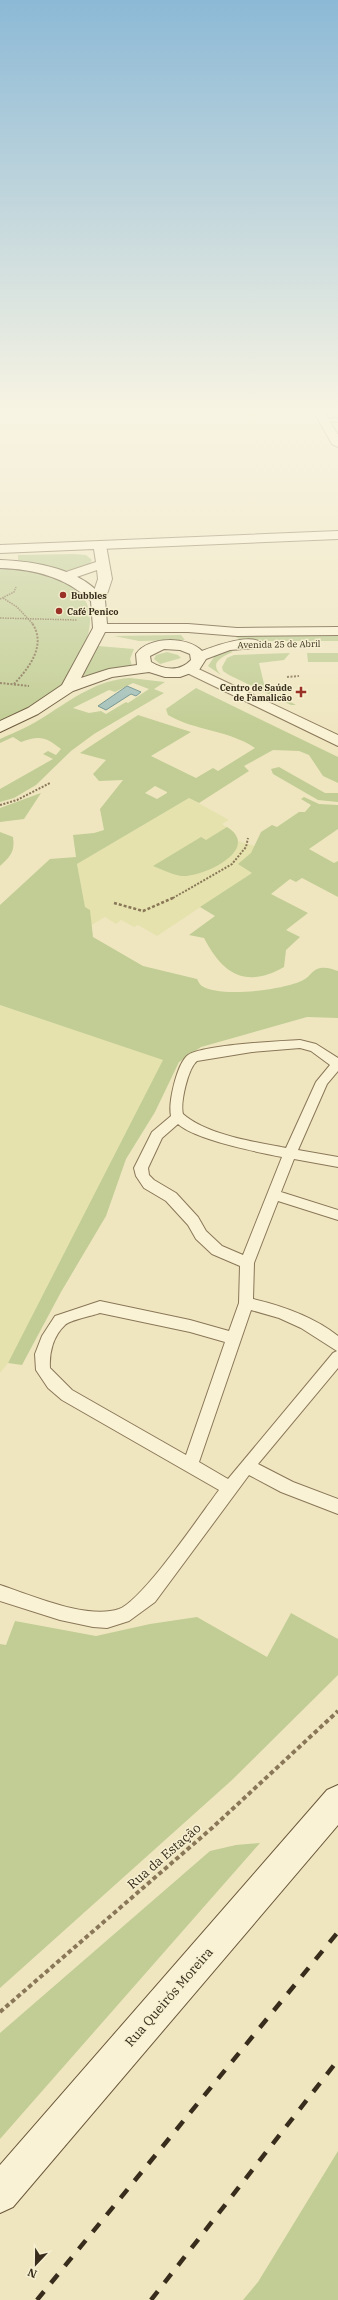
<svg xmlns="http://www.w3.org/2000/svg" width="338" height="2300" font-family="'IBM Plex Serif',serif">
  <rect width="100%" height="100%" fill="#efe6c0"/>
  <path fill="#e5e2ad" d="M189,798L229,820L222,824L234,832L238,841L255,846L276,857L157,936L138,925L134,927L121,920L116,924L105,917L90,926V910L85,907L77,864Z
    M0,1005L164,1060L8,1363L0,1373Z"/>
  <path fill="#c1cd94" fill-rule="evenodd" d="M74,554L86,555L92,560C82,581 35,564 18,560V555Z
    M0,567C52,569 112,586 82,651C76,664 70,676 60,687C43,703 20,713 0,723Z
    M338,633V641H243L236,637L240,634Z
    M181,635L185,640L139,641L114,636Z
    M98,646L134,649L130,659L132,666L81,676Z
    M227,649L233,652C221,657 209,663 221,675L208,666L216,654Z
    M167,652L178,655L181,658L160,664L154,659L156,655Z
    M290,653L284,660L259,663L265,688L296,705H291L229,675L223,671L222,667L227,658L234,655Z
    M307,653H338V662H308Z
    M130,678L165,682L154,689L164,693L94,734L71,751L36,785L14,798L0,802V789L53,759L43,754L48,751L56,755L61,749C46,737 40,735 21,742L13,737L0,743V739C16,732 32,725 47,715C74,698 97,680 130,678ZM133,683L149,689L128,703L126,702L106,714L101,711L89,713L73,708L109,690L115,692Z
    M196,688L338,757V783L323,776L309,755L299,751L273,750L244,766L249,771L199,803L189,798L77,864L85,907L90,910L93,937L143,966L197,979C198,981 200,985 202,986C219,998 288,990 305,979C309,977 312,971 317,969C324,966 332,969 338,971V1018L307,1017L201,1047L179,1062L155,1112L126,1159L106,1216L61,1292L22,1365L8,1363L163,1060L0,1005V905L50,859L76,857L73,835L94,833L104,830L100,809L123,780L99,781L93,774L106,760L80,753L138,715L191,732L151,756L196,778L213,768L218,771L255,748C229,730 195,731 168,715L166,709ZM155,786L167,792V793L157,799L145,793Z
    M279,767L325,793H338V802L318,800L273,774L271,769Z
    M41,793L24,819L0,822V808Z
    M304,797L319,804L338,805V829L309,849L334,863L338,861V897L302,878L296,882L290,879L271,894L308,913L286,930L300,937L286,950L284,967C245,989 223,974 204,938L189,935L215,916L200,907L252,873L238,864L251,853L261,832L272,825L277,827L299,812H305L311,805L301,799Z
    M227,827C262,849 204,877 182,876C173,875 161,869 153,866L201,837L206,840Z
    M0,832L13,837C15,851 11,856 0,866Z
    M291,1613L338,1639V1675L232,1780L0,1988V1644L6,1645L15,1621L96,1636L150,1624L197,1617L267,1657Z
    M260,1843L0,2139V2033L210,1851L236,1845Z
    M338,2151V2300H243L258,2282Z"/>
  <path fill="#a3c1bb" stroke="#6a8f8a" d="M127,686L141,692L136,696L131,694L106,710L98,706Z"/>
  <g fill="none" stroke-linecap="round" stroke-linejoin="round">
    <g stroke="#897758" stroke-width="2">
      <path id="service" d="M338,418V422L321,420Z
        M300,1040L316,1044L338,1058V1071L327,1084L298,1150L338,1157V1167L294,1159L281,1192L338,1210V1220L278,1201L254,1263L253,1299C283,1306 314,1317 338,1336V1368L258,1464L293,1482L338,1499V1514L281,1492L249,1475L155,1602L129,1621L107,1628L93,1627L60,1620L0,1601V1585C31,1595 87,1620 119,1609C143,1600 201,1514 219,1490L62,1400L48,1388L36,1370L35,1354L42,1336L55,1316L100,1301L190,1320L229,1331L239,1303L240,1266L212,1254L196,1239L188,1225L166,1201L144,1188L136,1176L134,1168L152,1132L171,1116C168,1103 177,1063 188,1055C203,1045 280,1041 300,1040ZM300,1048L311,1051L330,1065L316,1082L286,1148C255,1142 207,1135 183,1114C180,1103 188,1068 197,1061L252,1052ZM178,1124C196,1140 257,1152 282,1157L243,1255L222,1246L206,1231L198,1217L176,1193L154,1180L149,1175L148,1168L162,1138ZM251,1310L279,1318L301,1328L337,1351L333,1353L228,1479L199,1462ZM100,1313L190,1332L225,1342L186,1455L72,1390L50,1368C49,1353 53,1336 65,1325C70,1320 92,1316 100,1313Z"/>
    </g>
    <g stroke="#897758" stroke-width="2">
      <path id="minor" d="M314,412H324L338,435V447L332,444Z
        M338,531V539L100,549L94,545L100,541Z"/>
    </g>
    <g stroke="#897758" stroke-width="2">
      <path id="tertiary" d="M100,541L106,545L112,579L105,600L98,604L91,600L98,579L97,570L65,581L58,577L60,574L96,562L94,549L0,553V545Z
        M190,665L338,735V746L185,672L183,669Z"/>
    </g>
    <g stroke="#6a583b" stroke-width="2">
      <path id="secondary" d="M0,560C35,561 83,569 105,600L107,624H188L237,628L338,627V635L237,636L188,632H105L81,678L109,669L137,665L136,654C148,636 188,636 202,651C214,646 254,632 262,644L255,648L230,650L206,659L199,670L180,677H165L149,672L112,677L73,691L38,714L0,732V721L28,708L62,685L93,628L91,601C66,577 34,569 0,568ZM164,649L180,650L190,654L191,660C180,672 164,670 151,662L150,656Z
        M338,1785V1825L13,2207L0,2213V2165L327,1790Z"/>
    </g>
    <path stroke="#897758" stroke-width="1.5" stroke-dasharray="1.5 1" stroke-linecap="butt" d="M3,598L17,607L33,624
      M0,599L14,592L16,587
      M0,618L77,620"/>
    <path stroke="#897758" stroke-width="2" stroke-dasharray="2 1.5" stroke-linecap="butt" d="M287,677L299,676
      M0,683L29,686
      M14,684C29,668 47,645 32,623
      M0,805L17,800L50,783
      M173,898L232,864L246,847L248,838"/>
    <path stroke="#897758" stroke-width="2.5" stroke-dasharray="3 2" stroke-linecap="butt" d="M114,903L143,911L175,897"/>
    <path stroke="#897758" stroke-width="4" stroke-dasharray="4.5 3" stroke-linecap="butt" d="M0,2012L212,1828L338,1711"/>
    <use href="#service" fill="#faf2d4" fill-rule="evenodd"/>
    <use href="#minor" fill="#faf2d4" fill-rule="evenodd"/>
    <use href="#tertiary" fill="#faf2d4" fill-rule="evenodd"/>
    <use href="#secondary" fill="#faf2d4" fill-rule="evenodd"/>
    <path stroke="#382d1c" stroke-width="4.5" stroke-dasharray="11 11" stroke-linecap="butt" d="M37,2300L338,1932
      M151,2300L338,2060"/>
  </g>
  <linearGradient id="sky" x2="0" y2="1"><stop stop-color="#8cb9d6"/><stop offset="0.56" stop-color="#f8f4e3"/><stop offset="1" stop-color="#f8f4e3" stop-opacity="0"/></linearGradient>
  <rect width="338" height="734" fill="url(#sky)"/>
  <g fill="#993126" stroke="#f6efd0" stroke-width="1.5">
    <circle cx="63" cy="595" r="4"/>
    <circle cx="59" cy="611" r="4"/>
    <path d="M299 686h4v4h4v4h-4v4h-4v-4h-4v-4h4z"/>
  </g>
  <g text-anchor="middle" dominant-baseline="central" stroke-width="3" stroke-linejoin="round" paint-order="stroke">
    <g font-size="9" font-weight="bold" fill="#382d1c" stroke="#f6efd0" text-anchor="start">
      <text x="71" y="595">Bubbles</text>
      <text x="67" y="611">Café Penico</text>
      <text x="292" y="687" text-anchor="end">Centro de Saúde<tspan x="292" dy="10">de Famalicão</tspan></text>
    </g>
    <g font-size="9" fill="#382d1c" stroke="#f6efd0">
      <text transform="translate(279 644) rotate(-1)">Avenida 25 de Abril</text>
    </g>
    <g font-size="13" fill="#382d1c" stroke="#f6efd0">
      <text transform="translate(164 1856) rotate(-41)">Rua da Estação</text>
      <text transform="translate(169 1997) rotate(-49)">Rua Queirós Moreira</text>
    </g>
  </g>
  <g transform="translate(36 2264) rotate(202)" stroke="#f6efd0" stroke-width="3" paint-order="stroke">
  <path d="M0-3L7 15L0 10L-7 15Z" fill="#382d1c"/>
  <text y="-6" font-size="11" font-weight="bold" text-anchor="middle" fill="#382d1c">N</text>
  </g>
</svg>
